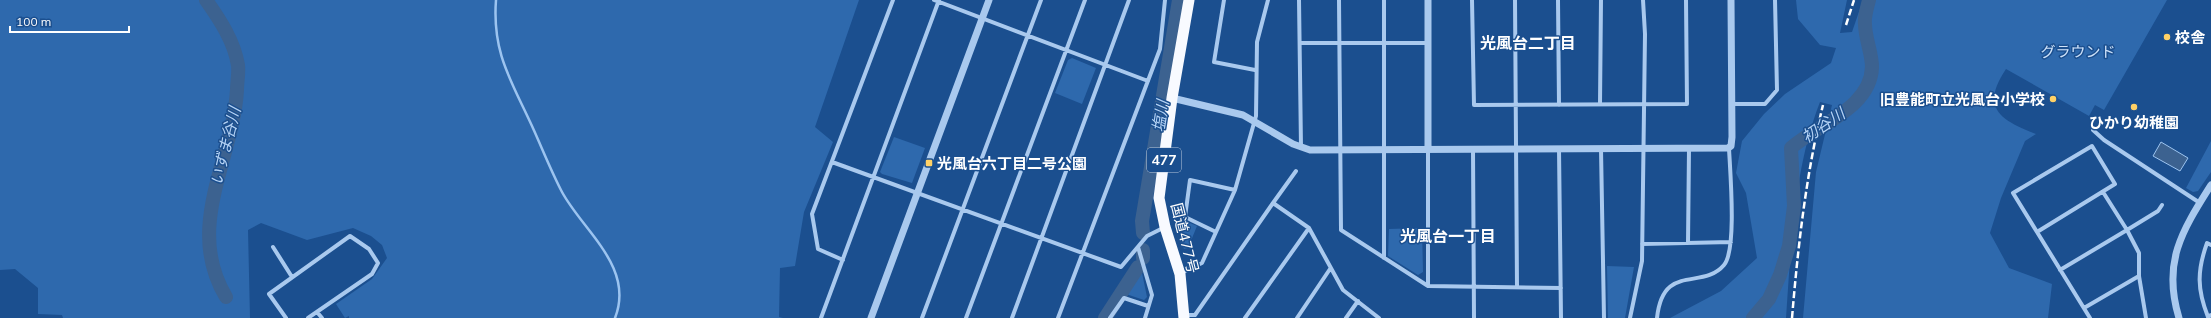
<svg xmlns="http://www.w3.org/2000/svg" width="2211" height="318" font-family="Mulish,'Noto Sans JP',sans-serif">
  <rect width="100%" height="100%" fill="#1b4f8f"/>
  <path fill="#2e69ad" d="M0,0H859L815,127L833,142L804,212L795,266L780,268L779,317L783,318H349V316L345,318L336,304L372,279L387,258L382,245L371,236L353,228L307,240L261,223L248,230L250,318H63L62,315L38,314V288L15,269L0,270Z
    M1796,0H1847L1840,33L1852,32L1863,0H2167L2104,110L2095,105L2089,116L2006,69C1980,108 2000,120 2036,134L2025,141L2001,198L1990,233L2009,268L2052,284L2048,318H1803L1816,172L1832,105L1820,102C1794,169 1791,246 1786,318H1670L1721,291L1757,258L1746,193L1736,173L1742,141L1764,114L1785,94L1831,63L1836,48L1820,45L1798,19Z
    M1072,58L1096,68L1082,104L1055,93L1068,60Z
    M894,137L925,148L912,183L882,174L880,172Z
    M2211,141V172L2198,191L2193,192L2186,188Z
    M1185,221L1197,226L1188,248L1184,249L1180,239L1182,238Z
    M1422,228L1423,272L1418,275L1388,256L1389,229Z
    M1607,266L1634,267L1625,318H1608Z
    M1141,268L1147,297L1144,300L1123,293L1138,269Z"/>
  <path fill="#3c6290" stroke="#9cc4f0" d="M2161,142L2188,158L2180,171L2153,156Z"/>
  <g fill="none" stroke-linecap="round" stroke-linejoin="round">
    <path stroke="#9cc4f0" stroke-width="2.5" d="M496,0C492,53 511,80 532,126C542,148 551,171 562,192C583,231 635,267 615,318"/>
    <path stroke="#3c6290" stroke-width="14" d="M206,0C220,20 234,41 238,65C239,73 237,82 237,90C233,160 184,227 226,297
      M1143,233L1142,221L1179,0
      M1143,250V258
      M1105,318L1138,267
      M1753,318L1769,299L1780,275L1789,246L1794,206L1791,148C1818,124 1871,108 1872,67C1872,53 1865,38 1865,24C1864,17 1867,8 1869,0"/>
    <path stroke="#a9c9ee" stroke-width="4" d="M934,0L1148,81
      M1224,0L1214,62L1255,70
      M1299,0L1301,147
      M1339,0L1341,230L1428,286L1561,288
      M1384,0V258
      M1472,0L1474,105L1687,104L1686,0
      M1515,0L1517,287
      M1558,0L1559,105
      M1300,43H1428
      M1600,104L1601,0
      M1732,104H1765L1777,90L1775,0
      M2093,130L2104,140L2200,203
      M1559,149L1561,318
      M1601,149L1604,318
      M1473,150L1474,318
      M832,162L1121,267L1147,236L1165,227
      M1273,203L1296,171
      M1216,232L1185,217L1190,180L1235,190
      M2037,232L2013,193L2092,146L2115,184L2037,232L2090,318
      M1688,243L1689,149
      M1642,244L1731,242
      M2211,245L2207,243C2197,271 2197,289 2208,317L2211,315
      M273,247L292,277
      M1138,247L1152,295L1145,318
      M843,260L818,249L812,214L893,0
      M2060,270L2127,230L2103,192
      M1181,273L1202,263L1235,190L1256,116L1257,42L1268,0
      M1428,286V150
      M2084,308L2139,276
      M317,312L322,318
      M1185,315H1195L1273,203L1309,228L1343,290L1379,318
      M286,318L269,294L350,236L369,249L378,263L372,274L308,318
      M821,318L939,0
      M922,318L1041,0
      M966,318L1085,0
      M1012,318L1129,0
      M1058,318L1160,49L1165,0
      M1110,318L1124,298L1148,306
      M1245,318L1309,228
      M1297,318L1330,269
      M1346,318L1358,301
      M1630,318L1642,261L1645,34L1643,0
      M1657,318C1663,262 1702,291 1724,265C1737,250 1730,171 1729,148
      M2146,318L2139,276V253L2127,230L2158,211L2162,205"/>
    <path stroke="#a9c9ee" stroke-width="7" d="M1172,98L1243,115L1293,144L1310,150L1728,148L1731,146L1732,137L1731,0
      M1428,150V0
      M871,318L989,0
      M2179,318C2162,262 2182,231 2211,185"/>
    <path stroke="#f8faff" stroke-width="11" d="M1184,318L1180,274L1165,227L1159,198L1172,98L1189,0"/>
    <path stroke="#fff" stroke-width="2.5" stroke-dasharray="7 3" stroke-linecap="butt" d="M1846,25L1854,0
      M1792,318C1798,246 1806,175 1823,105"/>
  </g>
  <g fill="#ffd166" stroke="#1b4f8f" stroke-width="1.5">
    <circle cx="2167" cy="37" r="4"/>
    <circle cx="2053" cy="99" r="4"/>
    <circle cx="2134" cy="107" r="4"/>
    <rect x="925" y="159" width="8" height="8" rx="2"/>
  </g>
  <g text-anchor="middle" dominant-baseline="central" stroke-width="3" stroke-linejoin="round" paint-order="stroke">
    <rect fill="#1b4f8f" stroke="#bbcadd" stroke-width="1" x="1147" y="148" width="34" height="24" rx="3"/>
    <g font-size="14" font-weight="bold" fill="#fff">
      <text x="1164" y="160">477</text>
    </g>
    <g font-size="15" font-weight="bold" fill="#fff" stroke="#1b4f8f" text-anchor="start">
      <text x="2175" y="37">校舎</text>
      <text x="2045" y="99" text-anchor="end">旧豊能町立光風台小学校</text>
      <text x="2134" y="122" text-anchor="middle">ひかり幼稚園</text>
      <text x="937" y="163">光風台六丁目二号公園</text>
    </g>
    <g font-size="15" fill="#cfe3fa" stroke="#1b4f8f">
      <text x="2078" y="51">グラウンド</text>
    </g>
    <g font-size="15" fill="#fff" stroke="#1b4f8f">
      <text transform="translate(1185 238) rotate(76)">国道477号</text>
    </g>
    <g font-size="16" font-weight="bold" fill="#fff" stroke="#1b4f8f">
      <text x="1528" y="43">光風台二丁目</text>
      <text x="1448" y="236">光風台一丁目</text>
    </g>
    <g font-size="16" font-style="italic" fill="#b5d3f5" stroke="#1b4f8f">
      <text transform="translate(1160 116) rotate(-81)">塩川</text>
      <text transform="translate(1823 125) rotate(-34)">初谷川</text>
      <text transform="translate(225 146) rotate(-76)">いずま谷川</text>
    </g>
  </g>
  <path d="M10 26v6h119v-6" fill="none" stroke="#ffffff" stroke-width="2"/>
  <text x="16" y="26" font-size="12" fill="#ffffff" stroke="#1b4f8f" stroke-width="3" paint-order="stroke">100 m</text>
</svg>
